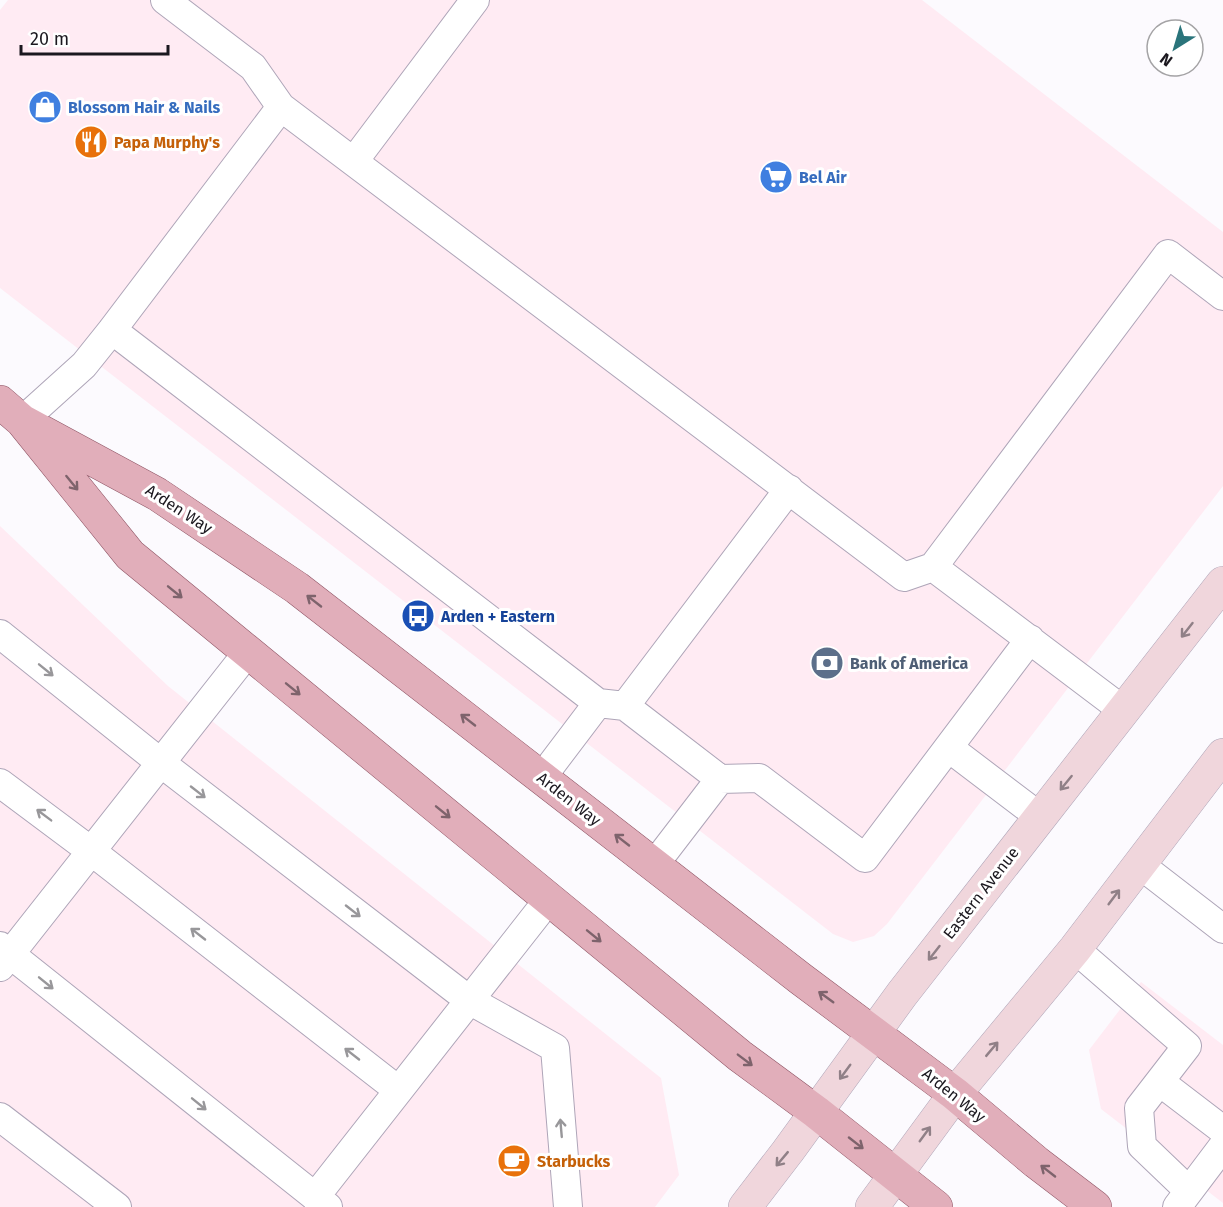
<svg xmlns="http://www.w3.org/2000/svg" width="1223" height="1207" font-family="'Fira Sans',sans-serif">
  <rect width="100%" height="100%" fill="#fcfafe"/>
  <path fill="#ffebf3" d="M8,0H922L1223,232V486L887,924L874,936L853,942L833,934L0,288V10Z
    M0,526L168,686L661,1078L679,1175L655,1207H0Z
    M1141,982L1223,1045V1203L1101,1109L1089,1050Z"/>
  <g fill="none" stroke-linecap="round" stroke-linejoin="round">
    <g stroke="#aea5b8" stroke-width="30">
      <path id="service" d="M165,0L253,67L281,107L904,577L933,567L1124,711
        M354,161L475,0
        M112,330L598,703L625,706L789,489
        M22,421L84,365L112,330L281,107
        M933,567L1168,254L1223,296
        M0,634L161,763L469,1000L555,1048L568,1207
        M625,706L720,779L654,865
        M949,748L1040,817
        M542,777L598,703
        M720,779L759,778L865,858L1030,639
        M0,783L91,851L398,1090
        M1139,864L1223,929
        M0,946L328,1207
        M1075,949L1187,1046L1139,1108L1142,1146L1189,1191
        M0,967L248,652
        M1160,1082L1223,1130
        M0,1117L117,1207
        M315,1197L549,899
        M1177,1207L1223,1146"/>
    </g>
    <g stroke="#aea5b8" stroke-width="34">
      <path id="secondary" d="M745,1207L788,1151L902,994L1223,583
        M872,1207L955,1094L1075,949L1223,755"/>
    </g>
    <g stroke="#8f5666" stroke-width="34">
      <path id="primary" d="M0,402L22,421L130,555L740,1056L816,1112L936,1207
        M22,421L157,494L297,588L801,979L955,1094L1036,1162L1095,1207"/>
    </g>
    <use href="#service" stroke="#fff" stroke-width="28"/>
    <use href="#secondary" stroke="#f0d6dc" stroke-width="33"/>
    <use href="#primary" stroke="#e1aeba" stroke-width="33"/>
  </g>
  <defs><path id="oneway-shaft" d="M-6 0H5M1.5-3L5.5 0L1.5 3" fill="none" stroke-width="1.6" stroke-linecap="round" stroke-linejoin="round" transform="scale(1.5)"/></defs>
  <g stroke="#7e636c">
    <use href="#oneway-shaft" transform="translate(72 483) rotate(51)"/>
    <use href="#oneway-shaft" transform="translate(175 592) rotate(39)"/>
    <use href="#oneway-shaft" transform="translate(314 601) rotate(-142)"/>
    <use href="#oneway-shaft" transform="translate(293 689) rotate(39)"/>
    <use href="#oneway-shaft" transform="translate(468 720) rotate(-142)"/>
    <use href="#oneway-shaft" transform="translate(443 812) rotate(39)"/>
    <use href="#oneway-shaft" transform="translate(622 840) rotate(-142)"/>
    <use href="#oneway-shaft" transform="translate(594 936) rotate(39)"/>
    <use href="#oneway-shaft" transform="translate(826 997) rotate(-144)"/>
    <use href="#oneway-shaft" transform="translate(745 1060) rotate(37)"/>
    <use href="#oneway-shaft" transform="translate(856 1143) rotate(38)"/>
    <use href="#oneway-shaft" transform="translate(1048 1171) rotate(-142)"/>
  </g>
  <g stroke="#908087">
    <use href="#oneway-shaft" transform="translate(1187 630) rotate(128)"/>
    <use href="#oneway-shaft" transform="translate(1066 783) rotate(129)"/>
    <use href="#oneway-shaft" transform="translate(1114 897) rotate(-53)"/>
    <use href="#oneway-shaft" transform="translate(934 953) rotate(128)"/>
    <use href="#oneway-shaft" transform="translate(992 1049) rotate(-50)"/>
    <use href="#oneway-shaft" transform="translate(845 1072) rotate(126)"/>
    <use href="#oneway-shaft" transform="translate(925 1134) rotate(-54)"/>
    <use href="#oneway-shaft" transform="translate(782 1159) rotate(130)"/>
  </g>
  <g stroke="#98979a">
    <use href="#oneway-shaft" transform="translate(46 670) rotate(39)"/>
    <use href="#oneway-shaft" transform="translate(198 792) rotate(38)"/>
    <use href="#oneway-shaft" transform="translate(44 815) rotate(-143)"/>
    <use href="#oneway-shaft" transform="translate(353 911) rotate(38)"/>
    <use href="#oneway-shaft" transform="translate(198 934) rotate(-142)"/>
    <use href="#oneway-shaft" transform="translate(46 983) rotate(39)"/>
    <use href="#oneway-shaft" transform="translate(352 1054) rotate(-142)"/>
    <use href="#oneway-shaft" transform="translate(199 1104) rotate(39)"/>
    <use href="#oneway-shaft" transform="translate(561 1128) rotate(-95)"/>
  </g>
  <defs>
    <g id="shop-disc" transform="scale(1.725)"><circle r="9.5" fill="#3f7fe0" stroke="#fff"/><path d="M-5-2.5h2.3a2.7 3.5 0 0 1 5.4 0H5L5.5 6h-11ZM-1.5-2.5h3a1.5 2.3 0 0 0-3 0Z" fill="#fff"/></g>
    <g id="restaurant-disc" transform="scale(1.725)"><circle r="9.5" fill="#e8710a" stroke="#fff"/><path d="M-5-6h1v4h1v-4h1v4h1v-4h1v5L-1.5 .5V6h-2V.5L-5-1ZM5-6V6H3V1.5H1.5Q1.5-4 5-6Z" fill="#fff"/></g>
    <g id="supermarket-disc" transform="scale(1.725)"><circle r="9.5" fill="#3f7fe0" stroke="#fff"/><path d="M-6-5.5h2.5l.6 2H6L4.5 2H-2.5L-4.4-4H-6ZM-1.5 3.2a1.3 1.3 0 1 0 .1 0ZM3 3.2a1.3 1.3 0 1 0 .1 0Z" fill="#fff"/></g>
    <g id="bus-disc" transform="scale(1.725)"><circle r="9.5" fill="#1a4fb4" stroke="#fff"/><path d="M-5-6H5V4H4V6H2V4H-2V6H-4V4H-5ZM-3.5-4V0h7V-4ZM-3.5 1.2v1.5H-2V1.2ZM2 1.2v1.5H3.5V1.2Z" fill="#fff"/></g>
    <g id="bank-disc" transform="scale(1.725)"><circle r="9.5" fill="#5c6f8a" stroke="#fff"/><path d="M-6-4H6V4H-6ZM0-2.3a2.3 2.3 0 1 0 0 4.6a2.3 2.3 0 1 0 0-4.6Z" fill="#fff"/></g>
    <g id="cafe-disc" transform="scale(1.725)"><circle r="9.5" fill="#e8710a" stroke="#fff"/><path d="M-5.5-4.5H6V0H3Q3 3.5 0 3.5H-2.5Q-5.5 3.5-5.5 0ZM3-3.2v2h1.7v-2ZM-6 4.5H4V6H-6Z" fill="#fff"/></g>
  </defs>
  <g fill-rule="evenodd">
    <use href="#shop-disc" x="45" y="107"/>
    <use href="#restaurant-disc" x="91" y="142"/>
    <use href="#supermarket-disc" x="776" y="177"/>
    <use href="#bus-disc" x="418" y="616"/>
    <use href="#bank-disc" x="827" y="663"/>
    <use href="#cafe-disc" x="514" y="1161"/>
  </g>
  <g text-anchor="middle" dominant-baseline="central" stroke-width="6" stroke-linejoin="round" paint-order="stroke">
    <g font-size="16" font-weight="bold" fill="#366cbe" stroke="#fff" text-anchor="start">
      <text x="68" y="107">Blossom Hair &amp; Nails</text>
      <text x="799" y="177">Bel Air</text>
    </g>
    <g font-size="16" font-weight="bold" fill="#c56008" stroke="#fff" text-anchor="start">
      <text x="114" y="142">Papa Murphy's</text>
      <text x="537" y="1161">Starbucks</text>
    </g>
    <g font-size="16" fill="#1b181f" stroke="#fff">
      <text transform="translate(179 509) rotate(33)">Arden Way</text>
      <text transform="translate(569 799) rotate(38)">Arden Way</text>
      <text transform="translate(981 893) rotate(-52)">Eastern Avenue</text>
      <text transform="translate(954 1095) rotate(39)">Arden Way</text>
    </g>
    <g font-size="16" font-weight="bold" fill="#164399" stroke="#fff" text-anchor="start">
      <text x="441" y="616">Arden + Eastern</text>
    </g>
    <g font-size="16" font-weight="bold" fill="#4e5e75" stroke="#fff" text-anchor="start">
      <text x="850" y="663">Bank of America</text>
    </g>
  </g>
  <g transform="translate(1175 48) rotate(217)"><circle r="28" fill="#ffffff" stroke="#a4a3a5" stroke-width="1.5"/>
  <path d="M0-4.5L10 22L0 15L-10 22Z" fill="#2a747b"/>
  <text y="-9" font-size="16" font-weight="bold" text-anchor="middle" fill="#1b181f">N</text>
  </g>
  <path d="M21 45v9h147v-9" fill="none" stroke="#1b181f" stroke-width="3"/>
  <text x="30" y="45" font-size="18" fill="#1b181f" stroke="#ffffff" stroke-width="4.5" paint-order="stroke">20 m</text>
</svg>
